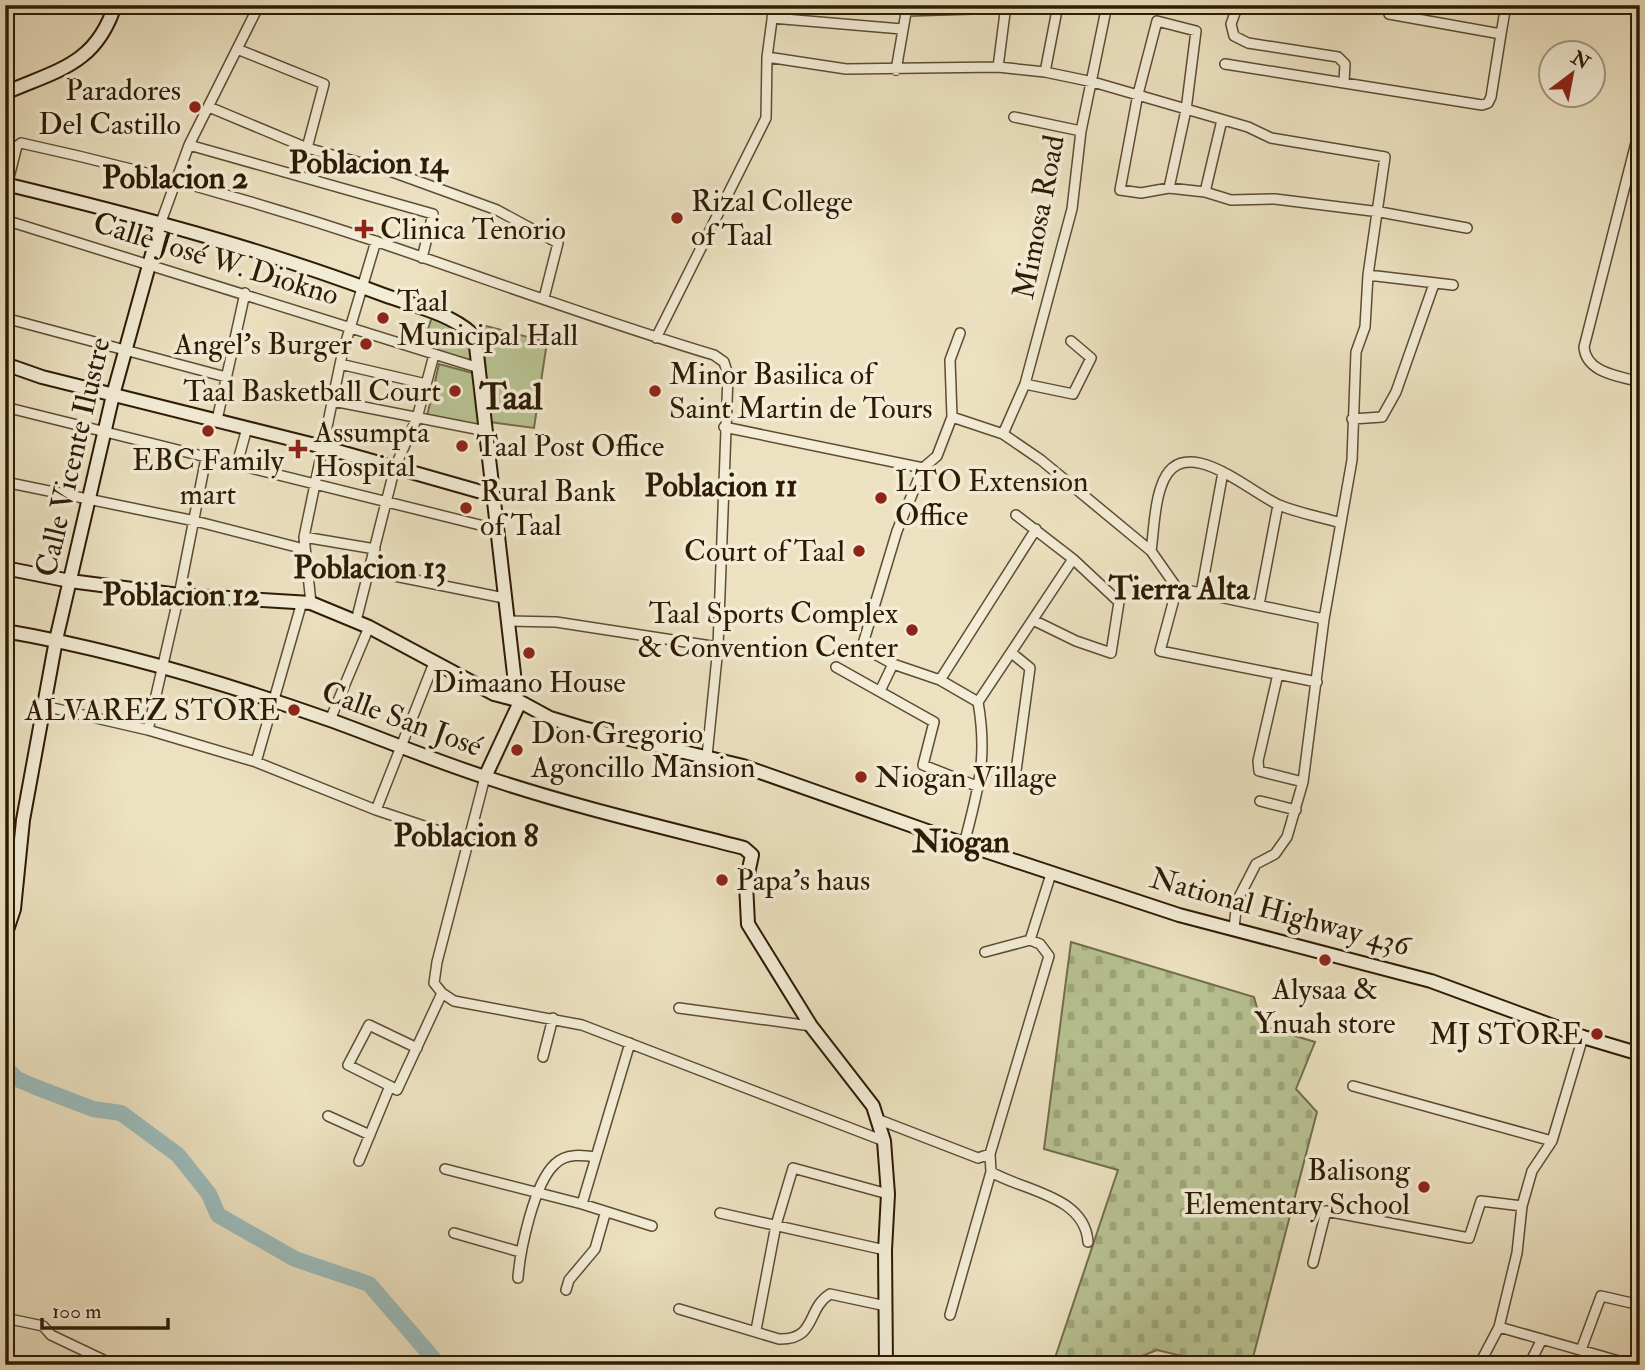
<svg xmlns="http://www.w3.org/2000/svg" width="1645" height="1370" font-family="'IM FELL Double Pica',serif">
  <defs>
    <pattern id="cemetery-stones" width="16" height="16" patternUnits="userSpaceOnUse" patternTransform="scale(1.75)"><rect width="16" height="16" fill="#b8c292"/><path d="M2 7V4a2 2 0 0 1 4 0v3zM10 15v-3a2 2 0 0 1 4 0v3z" fill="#9ea67c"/></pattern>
  </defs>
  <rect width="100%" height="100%" fill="#ece1c0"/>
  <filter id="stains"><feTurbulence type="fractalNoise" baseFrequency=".00286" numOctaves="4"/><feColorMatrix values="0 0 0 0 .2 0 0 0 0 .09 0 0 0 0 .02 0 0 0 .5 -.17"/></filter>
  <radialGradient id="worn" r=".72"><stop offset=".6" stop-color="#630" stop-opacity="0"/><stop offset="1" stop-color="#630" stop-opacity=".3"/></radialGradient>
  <path fill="url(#cemetery-stones)" stroke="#726e4b" stroke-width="2" d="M1071,942L1254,997L1262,1026L1315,1042L1296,1089L1317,1112L1251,1365H1220L1157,1350L1119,1365L1055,1358L1118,1170L1044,1149Z"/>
  <path fill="#b8c292" stroke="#726e4b" stroke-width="2" d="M432,317L458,328L470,339L472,361L422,347Z
    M482,325L547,342L534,428L490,422Z
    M439,364L476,374L482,428L427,416Z"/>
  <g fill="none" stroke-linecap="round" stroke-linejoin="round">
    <path stroke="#9bbcbb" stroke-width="16" d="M5,1067L17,1079L33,1086L93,1109L121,1113L178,1155L209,1194L218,1215L295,1259L369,1284L439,1365"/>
    <g stroke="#5d4c33" stroke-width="12">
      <path id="street" d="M1238,5L1231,24L1234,36L1248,43L1338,57L1345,64L1344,82
        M906,11L1006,8
        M1389,14L1501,34L1506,5
        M772,18L902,29
        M237,49L324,84L307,148
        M767,57L846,69L998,67L1045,72L1093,82L1248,127L1271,138L1385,157L1368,275L1365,327L1356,352L1352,460L1324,619L1303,782L1287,837L1275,854L1256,864L1237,901L1234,928
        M1225,64L1482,105L1488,103L1491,97L1501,34
        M998,67L1006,5
        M896,70L907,7
        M1045,72L1058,5
        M209,107L307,148L387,170L497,210L558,243L544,298
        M1014,117L1081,131
        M1640,127L1584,347C1586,373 1619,376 1640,382
        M189,145L433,214L422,258
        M7,185L17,146L21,143C141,169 261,203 378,242C490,280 600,321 714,355L724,362L728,375L718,647L707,756
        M1169,188L1186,110L1196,31L1157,21L1138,94L1120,190L1141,193L1169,188L1205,192L1231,200L1275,199L1380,212L1467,228
        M1205,192L1222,120
        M5,220L479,368
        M161,222L189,145L259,5
        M1368,275L1453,285
        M5,318L226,377
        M960,333L950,360L952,417L937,456L923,468L897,531L862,647L893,664L940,680L978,702
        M656,338L766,118L767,57L774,5
        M340,364L426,384
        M1025,384L1073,394L1091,358L1071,341
        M333,401L486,431
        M5,407L496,529
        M952,417L1003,434L1041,460L1151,551L1177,588L1324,619
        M1352,419L1382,417L1396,392L1434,284
        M217,420L245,293
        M724,427L923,468
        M1003,434L1025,384L1072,209L1081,131L1107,5
        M237,464L247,428
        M5,482L195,521L304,549
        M1016,515L1073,559L1119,602L1111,653L1076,641L1033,620
        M304,537L375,549
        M1151,551C1154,530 1154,506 1161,487C1180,427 1249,492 1279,505C1298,513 1321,517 1341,523
        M370,571L504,598
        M1177,588L1160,651L1317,682
        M1201,593L1223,472
        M311,603L304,537L342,355L376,241
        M1259,605L1278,505
        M356,621L395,467L417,418L434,355
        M507,621L556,622L718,647
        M836,667L934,722L923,765L979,787
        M1278,674L1258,761L1259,771L1303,782
        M940,680L1036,529
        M880,691L893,664
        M44,706L148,730L256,762L376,810L466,840
        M330,720L369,627
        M148,730L179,595L206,458
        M256,762L302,602
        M983,771H1016L1030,668L1013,654
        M485,777L437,962L434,983L442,993L454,1001L582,1025L884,1141
        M1260,801L1296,810
        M376,810L434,663
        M964,844C978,790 988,759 978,702L1073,559
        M985,952L1030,940L1051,874
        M679,1008L811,1026
        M543,1057L553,1018
        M390,1086L348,1065L369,1025L417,1048
        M1353,1086L1552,1141
        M328,1116L370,1135
        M877,1119L978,1158L990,1154
        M359,1161L390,1086L397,1090L442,993
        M445,1169L582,1204L652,1226
        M991,1172C1024,1191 1085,1196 1088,1242
        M582,1204L630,1043
        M720,1213L885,1250
        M454,1233L520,1252
        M1313,1263L1326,1211L1469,1238L1481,1201L1522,1206
        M518,1278C520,1250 534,1183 555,1164C566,1153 583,1155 596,1157
        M566,1290L569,1280L595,1249L605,1214
        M679,1309L779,1339C817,1340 806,1309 830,1294L886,1306
        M950,1315L991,1172L990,1154L1049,956L1040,944L1030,940
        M5,1318L43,1326L51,1335L114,1365
        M1499,1327L1633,1365
        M756,1330L776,1225L793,1168L888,1194
        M1581,1350L1601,1296L1640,1305
        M1479,1365L1499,1327L1517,1253L1522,1206L1532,1171L1552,1141L1583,1037
        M1529,1365L1542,1339"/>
    </g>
    <g stroke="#2d1b04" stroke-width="16">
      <path id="secondary" d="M5,93C57,70 96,65 115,5
        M5,184C134,215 260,248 384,295C411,305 449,313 471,333L476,346L517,700
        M5,364L42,377L323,447L492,495
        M5,568L70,581L179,595L311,603L369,627L494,694L517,700L550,718L583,728L743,766L964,844L1179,915L1431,981L1583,1037L1640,1054
        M5,631C116,650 228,684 333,721C385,740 435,761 488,778C572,806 658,826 744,848L752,855L746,883L748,924L811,1026L873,1106L884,1141L888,1194L885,1250L886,1365
        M485,777L519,704
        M5,936L14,909L23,820L56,640L113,395L161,222"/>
    </g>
    <use href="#street" stroke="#f3ecd6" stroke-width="9"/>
    <use href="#secondary" stroke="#f3ecd6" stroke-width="12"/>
  </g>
  <g fill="#8f2418" stroke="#f3ecd6" stroke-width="2.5">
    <circle cx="195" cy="107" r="7"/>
    <circle cx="677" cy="218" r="7"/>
    <path d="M360.5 218.5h7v7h7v7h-7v7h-7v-7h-7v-7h7z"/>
    <circle cx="383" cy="318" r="7"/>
    <circle cx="366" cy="344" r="7"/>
    <circle cx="455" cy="391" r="7"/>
    <circle cx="655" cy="391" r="7"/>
    <circle cx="208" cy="431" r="7"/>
    <circle cx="462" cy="446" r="7"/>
    <path d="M294.5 438.5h7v7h7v7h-7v7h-7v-7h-7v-7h7z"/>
    <circle cx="881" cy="498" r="7"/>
    <circle cx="466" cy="508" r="7"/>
    <circle cx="859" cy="551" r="7"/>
    <circle cx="912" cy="630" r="7"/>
    <circle cx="529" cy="653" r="7"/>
    <circle cx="294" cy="710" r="7"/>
    <circle cx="517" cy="750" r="7"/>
    <circle cx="861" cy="777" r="7"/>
    <circle cx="722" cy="880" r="7"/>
    <circle cx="1325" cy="960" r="7"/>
    <circle cx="1597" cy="1034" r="7"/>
    <circle cx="1424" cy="1187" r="7"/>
  </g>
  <g text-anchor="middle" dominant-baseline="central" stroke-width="7" stroke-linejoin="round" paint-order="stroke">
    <g font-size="30" fill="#2d1b04" stroke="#f3ecd6" text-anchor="start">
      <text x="181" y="90" text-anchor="end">Paradores<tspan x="181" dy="34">Del Castillo</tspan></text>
      <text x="691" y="201">Rizal College<tspan x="691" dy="34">of Taal</tspan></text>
      <text x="380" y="229">Clinica Tenorio</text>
      <text x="397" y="301">Taal<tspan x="397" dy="34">Municipal Hall</tspan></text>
      <text x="352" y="344" text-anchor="end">Angel's Burger</text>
      <text x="669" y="374">Minor Basilica of<tspan x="669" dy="34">Saint Martin de Tours</tspan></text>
      <text x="441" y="391" text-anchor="end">Taal Basketball Court</text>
      <text x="314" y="432">Assumpta<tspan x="314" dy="34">Hospital</tspan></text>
      <text x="476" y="446">Taal Post Office</text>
      <text x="208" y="460" text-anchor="middle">EBC Family<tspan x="208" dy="34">mart</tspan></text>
      <text x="895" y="481">LTO Extension<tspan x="895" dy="34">Office</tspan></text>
      <text x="480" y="491">Rural Bank<tspan x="480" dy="34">of Taal</tspan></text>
      <text x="845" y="551" text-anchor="end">Court of Taal</text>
      <text x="898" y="613" text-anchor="end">Taal Sports Complex<tspan x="898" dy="34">&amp; Convention Center</tspan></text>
      <text x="529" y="682" text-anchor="middle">Dimaano House</text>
      <text x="280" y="710" text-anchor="end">ALVAREZ STORE</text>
      <text x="531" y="733">Don Gregorio<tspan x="531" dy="34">Agoncillo Mansion</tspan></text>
      <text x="875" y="777">Niogan Village</text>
      <text x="736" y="880">Papa's haus</text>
      <text x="1325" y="989" text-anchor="middle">Alysaa &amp;<tspan x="1325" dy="34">Ynuah store</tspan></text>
      <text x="1583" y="1034" text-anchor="end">MJ STORE</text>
      <text x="1410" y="1170" text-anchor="end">Balisong<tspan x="1410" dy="34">Elementary School</tspan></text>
    </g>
    <g font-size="30" fill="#2d1b04" stroke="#f3ecd6">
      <text transform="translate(1039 217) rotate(-79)">Mimosa Road</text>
      <text transform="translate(216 259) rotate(17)">Calle José W. Diokno</text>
      <text transform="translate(73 457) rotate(-77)">Calle Vicente Ilustre</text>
      <text transform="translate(402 719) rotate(20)">Calle San José</text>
      <text transform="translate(1280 912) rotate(15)">National Highway 436</text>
    </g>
    <g font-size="32" font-weight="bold" fill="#2d1b04" stroke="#f3ecd6">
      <text x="368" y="163">Poblacion 14</text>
      <text x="175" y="178">Poblacion 2</text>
      <text x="721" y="486">Poblacion 11</text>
      <text x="370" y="568">Poblacion 13</text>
      <text x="1179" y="589">Tierra Alta</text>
      <text x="181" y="595">Poblacion 12</text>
      <text x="466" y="836">Poblacion 8</text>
      <text x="961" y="842">Niogan</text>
    </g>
    <g font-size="37" font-weight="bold" fill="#2d1b04" stroke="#f3ecd6">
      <text x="511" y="397">Taal</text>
    </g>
  </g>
  <rect width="1645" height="1370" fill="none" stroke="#ece1c0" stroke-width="28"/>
  <rect x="7" y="7" width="1631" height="1356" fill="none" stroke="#2d1b04" stroke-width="3.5"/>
  <rect x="14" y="14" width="1617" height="1342" fill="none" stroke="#2d1b04" stroke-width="2"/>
  <g transform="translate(1572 74) rotate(32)"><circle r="33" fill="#f3ecd6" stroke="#a49882" stroke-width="2"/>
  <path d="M0-5L12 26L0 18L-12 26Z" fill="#8f2418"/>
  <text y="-10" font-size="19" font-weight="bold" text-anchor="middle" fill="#2d1b04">N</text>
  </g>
  <path d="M42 1318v10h126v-10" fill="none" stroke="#2d1b04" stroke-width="3.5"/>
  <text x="52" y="1318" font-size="21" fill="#2d1b04" stroke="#f3ecd6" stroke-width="5" paint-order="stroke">100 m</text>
  <rect width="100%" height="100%" filter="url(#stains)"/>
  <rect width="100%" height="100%" fill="url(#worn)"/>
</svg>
